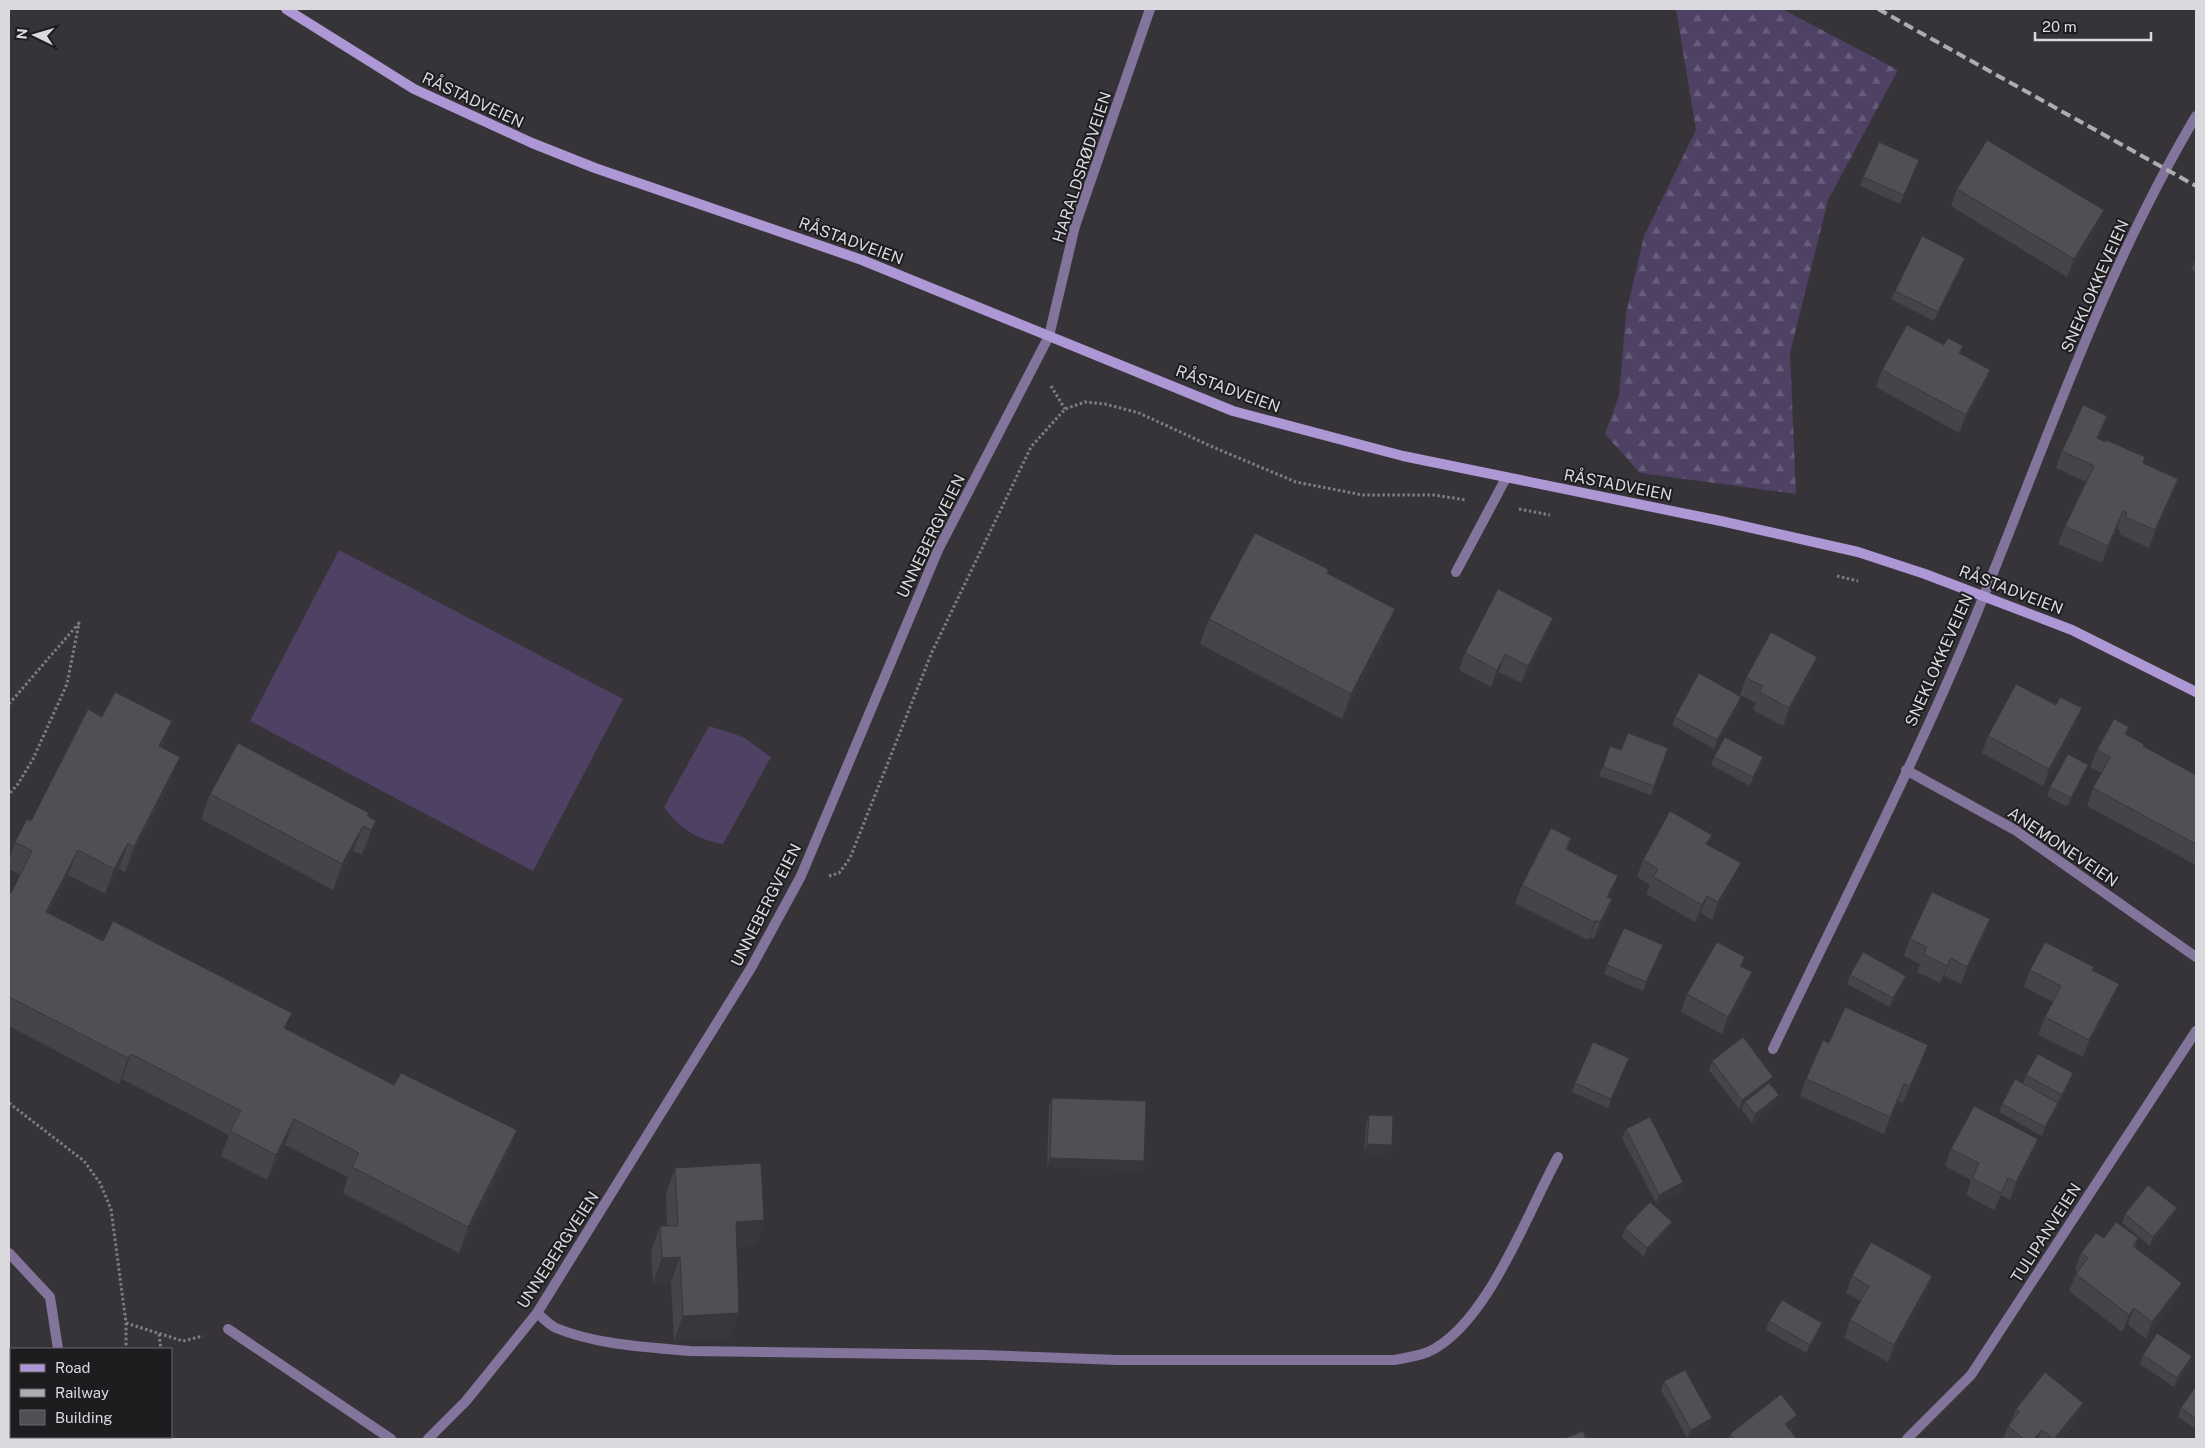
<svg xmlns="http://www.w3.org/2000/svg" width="2205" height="1448" font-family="'Public Sans',sans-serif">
  <defs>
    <pattern id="forest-firs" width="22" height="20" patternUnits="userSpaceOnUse" patternTransform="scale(1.25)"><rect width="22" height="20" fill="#4e4164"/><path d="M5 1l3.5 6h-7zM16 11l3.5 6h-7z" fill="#675c7a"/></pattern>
  </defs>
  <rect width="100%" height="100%" fill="#363439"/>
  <path fill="url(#forest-firs)" d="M1676,9H1782L1898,70L1828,200L1790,353L1796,494L1640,473L1605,434L1619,396L1626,314L1644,236L1696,130Z"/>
  <path fill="#4e4164" d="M339,550L623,699L533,871L250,721Z
    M709,726L743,737L771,757L723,844C696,839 680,829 664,807Z"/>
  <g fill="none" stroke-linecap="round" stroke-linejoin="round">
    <path stroke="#7e7d81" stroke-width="3" stroke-dasharray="2.5 2.5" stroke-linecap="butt" d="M1051,386L1065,409
      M1519,509L1550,515
      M1837,576L1858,581
      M9,704L79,623L67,684L33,759L18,784L9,794
      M829,876L839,873L850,858L932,652L1031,447L1065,409L1085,402L1105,404L1139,413L1215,448L1296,482L1363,495H1434L1466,500
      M9,1103L84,1161L100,1183L111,1209L126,1323V1349
      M126,1323L183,1341L203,1336
      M159,1334L161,1349
      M131,1437L132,1439
      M164,1439L166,1437"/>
    <path stroke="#82749b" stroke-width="10" d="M1456,572L1506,478
      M537,1313C543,1318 549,1325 556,1328C597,1345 646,1347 690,1351L984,1355L1118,1360H1394C1406,1358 1418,1356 1428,1352C1487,1326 1528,1211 1558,1157
      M228,1329L391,1439"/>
    <path stroke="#82749b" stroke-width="10" d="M1906,770L2015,830L2196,957
      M1773,1049C1841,906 1914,765 1974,620C2044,450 2102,274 2196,116
      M9,1253L50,1297L58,1349
      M21,1439L22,1437
      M428,1439L466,1401L537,1313L751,968L801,876L938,550L1049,336L1075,226L1150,9
      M1907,1439L1971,1375L2196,1031"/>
    <path stroke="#ae97d5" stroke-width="10" d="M286,9L414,89L532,143L595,168L862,260L1233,411L1403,456L1721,521L1858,552L1925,574L2072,630L2196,692"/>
    <path stroke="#aeacb1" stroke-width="4" stroke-dasharray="10 5" stroke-linecap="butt" d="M1878,9L2196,186"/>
  </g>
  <path fill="#454448" d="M1919,160L1900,204L1860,186L1863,177Z
    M1957,189L2104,210L2097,227L2067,277L1951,206Z
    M2196,257V272L2191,270Z
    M1962,267L1934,321L1891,299L1895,291Z
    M1944,345L1963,346L1960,354L1990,370L1983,387L1959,433L1876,387L1882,370Z
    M2107,416L2098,439L2143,463L2178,479L2172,497L2149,548L2119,534L2120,530L2117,529L2102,563L2058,544L2065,526L2086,482L2056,468L2062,451Z
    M1209,619L1386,634L1342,719L1200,644Z
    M1547,635L1521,683L1499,672L1491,687L1459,670L1465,653Z
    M1817,657L1810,674L1783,726L1753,710L1756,703L1740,695L1746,678Z
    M2056,705L2076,726L2043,786L1982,753L1988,736Z
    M1738,706L1714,749L1672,725L1675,717Z
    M2126,734L2143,746L2196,775V865L2087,806L2093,788L2102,773L2090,767L2097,750Z
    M1610,746L1621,750L1668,748L1651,795L1599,776Z
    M163,748L171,782L125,872L119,869L105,894L68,875L49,913L103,941L286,1029L394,1085L517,1130L508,1155L459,1253L343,1193L348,1177L285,1145L267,1180L221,1156L229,1135L122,1079L119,1084L9,1026V892L11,893L20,875L9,869V860L15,842Z
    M1714,757L1760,765L1750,786L1711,765Z
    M2088,765L2085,774L2067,807L2047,796L2050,787Z
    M210,794L368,817L376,821L366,846L362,855L353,851L333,890L201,819Z
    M1571,838L1567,850L1612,893L1609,898L1612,899L1605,917L1594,939L1589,937L1588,940L1515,903L1522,885Z
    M1708,845L1734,880L1712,920L1701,913L1695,922L1646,894L1650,885L1637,877L1643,860Z
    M1984,936L1961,984L1944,976L1940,983L1917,972L1920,964L1904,956L1910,939Z
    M1660,954L1643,991L1604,974L1607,965Z
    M1745,957L1741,966L1746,989L1722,1034L1681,1012L1687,994Z
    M2030,970H2093L2112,1001L2083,1057L2038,1035L2045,1017L2053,1002L2024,987Z
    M1850,975L1903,984L1890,1007L1847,984Z
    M1829,1043L1922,1062L1903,1103L1898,1101L1884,1134L1800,1096L1806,1079Z
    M1629,1058L1608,1108L1572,1092L1575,1083Z
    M1712,1061L1770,1085L1775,1104L1752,1123L1742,1110L1743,1106L1739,1109L1709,1070Z
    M2026,1075L2070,1082L2058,1103L2055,1111L2042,1136L1999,1112L2002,1104L2023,1083Z
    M1052,1098L1144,1161L1141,1170L1047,1167L1049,1107Z
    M1369,1115L1392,1145L1388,1154L1364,1153L1366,1124Z
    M1626,1129L1683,1182L1680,1191L1656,1203L1622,1138Z
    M2038,1139L2032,1157L2010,1200L2001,1195L1994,1210L1966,1195L1971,1180L1945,1166L1951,1149Z
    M675,1168L764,1220L755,1245L736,1246L730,1338L674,1341L671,1282L653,1283L651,1252L660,1226H667L666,1193Z
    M2125,1214L2174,1216L2150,1246L2122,1223Z
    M1625,1228L1668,1231L1644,1257L1622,1237Z
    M2104,1238H2138L2135,1247L2175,1300L2146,1339L2128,1325L2122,1332L2069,1291L2076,1274L2077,1272L2075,1270L2081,1253Z
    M1852,1276H1932L1926,1293L1888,1362L1844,1338L1850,1320L1860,1301L1846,1293Z
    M1769,1321L1822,1323L1819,1332L1806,1353L1766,1330Z
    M2143,1355L2192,1356L2189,1365L2174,1387L2140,1364Z
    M1664,1381L1712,1418L1709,1427L1687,1438L1661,1390Z
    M2196,1386V1429L2178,1417L2181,1408Z
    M2016,1409L2077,1420L2062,1439H2003L2008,1426L2011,1422Z
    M1797,1415L1791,1431L1797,1439H1729L1730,1434Z"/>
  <path fill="#38373b" d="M1919,160L1916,169L1900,204L1904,195Z
    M2104,210L2097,227L2067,277L2074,259Z
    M1965,258L1962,267L1934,321L1938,312Z
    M1990,370L1983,387L1959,433L1966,415Z
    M2107,416L2101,434L2091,455L2097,438Z
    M2178,479L2172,497L2149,548L2155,530Z
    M2123,511L2117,529L2102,563L2108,546Z
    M1395,609L1386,634L1342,719L1351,694Z
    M1553,618L1547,635L1521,683L1528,666Z
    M1505,654L1499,672L1491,687L1497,670Z
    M1817,657L1810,674L1783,726L1789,708Z
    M1741,697L1738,706L1714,749L1717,740Z
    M2082,708L2076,726L2043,786L2049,769Z
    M172,721L163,747L150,771L159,746Z
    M180,757L171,782L125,872L134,847Z
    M1763,757L1760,765L1750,786L1753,777Z
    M2088,765L2085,774L2067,807L2071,798Z
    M376,821L366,846L362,855L371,830Z
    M363,826L353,851L333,890L342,864Z
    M128,843L119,869L105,894L114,869Z
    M78,850L68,875L37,937L46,912Z
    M1741,863L1734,880L1712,920L1718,902Z
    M1618,876L1612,893L1601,915L1607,897Z
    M1707,896L1701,913L1695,922L1702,905Z
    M1612,899L1605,917L1594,939L1600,922Z
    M1990,919L1984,936L1961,984L1967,967Z
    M1596,920L1589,937L1588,940L1594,922Z
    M1663,945L1660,954L1643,991L1646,982Z
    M1951,958L1944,976L1940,983L1947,966Z
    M1752,972L1746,989L1722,1034L1728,1017Z
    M1906,976L1903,984L1890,1007L1893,998Z
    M2119,984L2112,1001L2083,1057L2089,1040Z
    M292,1013L282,1038L284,1028Z
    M1928,1045L1922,1062L1903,1103L1910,1086Z
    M131,1054L122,1079L119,1084L128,1058Z
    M1629,1058L1625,1067L1608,1108L1611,1099Z
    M2073,1073L2070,1082L2058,1104L2062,1095Z
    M1773,1077L1770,1085L1745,1102L1743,1106L1739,1109L1742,1100Z
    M1904,1084L1898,1101L1884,1134L1890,1117Z
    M1779,1095L1775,1104L1752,1123L1755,1114Z
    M2058,1103L2055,1111L2042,1136L2045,1127Z
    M294,1119L285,1145L267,1180L276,1155Z
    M517,1130L508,1155L459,1253L468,1227Z
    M2038,1139L2032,1157L2010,1200L2016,1182Z
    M1367,1144L1392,1145L1388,1154L1364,1153Z
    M1050,1158L1144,1161L1141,1170L1047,1167Z
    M1683,1182L1680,1191L1656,1203L1659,1195Z
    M2177,1208L2174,1216L2150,1246L2153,1237Z
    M764,1220L755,1245L726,1247L736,1222Z
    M1672,1222L1668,1231L1644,1257L1647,1248Z
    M680,1257L671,1282L653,1283L662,1258Z
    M1932,1276L1926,1293L1888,1362L1894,1345Z
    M2182,1283L2175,1300L2146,1339L2152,1322Z
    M2134,1308L2128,1325L2122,1332L2129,1315Z
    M739,1313L730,1338L674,1341L683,1316Z
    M1822,1323L1819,1332L1806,1353L1810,1345Z
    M2192,1356L2189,1365L2174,1387L2177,1378Z
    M2083,1403L2077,1420L2062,1439H2054Z
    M1797,1415L1790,1432L1785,1424Z
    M1712,1418L1709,1427L1687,1438L1691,1430Z
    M2042,1430L2038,1439H2034Z"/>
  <path fill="#504f54" stroke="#38373b" d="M1987,140L2104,210L2074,259L1957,189Z
    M1879,142L1919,160L1904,195L1863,177Z
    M1922,236L1965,258L1938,312L1895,291Z
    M1907,325L1944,345L1948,338L1963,346L1959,353L1990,370L1966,415L1882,370Z
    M2083,405L2107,416L2097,438L2105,442L2106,440L2145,457L2143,463L2178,479L2155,530L2125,517L2127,513L2123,511L2108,546L2065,526L2094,466L2062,451Z
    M1255,533L1328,569L1327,573L1395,609L1351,694L1209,619Z
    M1498,589L1553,618L1528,666L1505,654L1497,670L1465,653Z
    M1771,632L1817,657L1789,708L1759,692L1763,686L1746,678Z
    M1699,673L1741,697L1717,740L1675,717Z
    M2016,684L2056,705L2060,697L2082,708L2049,769L1988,736Z
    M115,692L172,721L159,746L180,757L134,847L128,843L114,869L78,850L46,912L103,941L113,921L292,1013L284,1028L394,1085L401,1073L517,1130L468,1227L352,1167L359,1153L294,1119L276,1155L230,1131L241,1111L131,1054L128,1058L9,997V892L11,893L32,851L15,842L27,819L31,821L88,709L102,717Z
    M2114,719L2129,727L2125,734L2144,744L2143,746L2196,775V844L2093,788L2110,757L2097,750Z
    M1628,733L1668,748L1654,786L1603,767L1610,746L1621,750Z
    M1725,737L1763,757L1753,777L1714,757Z
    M238,743L369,813L367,816L376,821L371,830L363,826L342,864L210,794Z
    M2068,754L2088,765L2071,798L2050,787Z
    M1670,811L1712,835L1706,844L1741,863L1718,902L1707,896L1702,905L1653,877L1658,869L1643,860Z
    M1551,828L1571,838L1566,849L1618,876L1607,897L1612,899L1600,922L1596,920L1594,922L1522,885Z
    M1932,892L1990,919L1967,967L1951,958L1947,966L1924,954L1927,947L1910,939Z
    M1624,928L1663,945L1646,982L1607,965Z
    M1717,942L1745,957L1740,966L1752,972L1728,1017L1687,994Z
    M2045,942L2094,967L2092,970L2119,984L2089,1040L2045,1017L2061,986L2030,970Z
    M1863,952L1906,976L1893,998L1850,975Z
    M1845,1007L1928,1045L1910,1086L1904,1084L1890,1117L1806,1079L1823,1040L1829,1043Z
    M1743,1037L1773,1077L1742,1100L1712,1061Z
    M1593,1042L1629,1058L1611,1099L1575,1083Z
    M2038,1054L2073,1073L2062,1095L2026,1075Z
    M2015,1079L2058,1103L2045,1127L2002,1104Z
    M1769,1083L1779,1095L1755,1114L1745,1102Z
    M1052,1098L1146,1101L1144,1161L1050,1158Z
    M1974,1106L2038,1139L2016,1182L2008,1178L2001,1193L1972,1178L1979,1163L1951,1149Z
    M1369,1115L1393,1116L1392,1145L1367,1144Z
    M1650,1117L1683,1182L1659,1195L1626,1129Z
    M761,1163L764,1220L736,1222L739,1313L683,1316L680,1257L662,1258L660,1226H678L675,1168Z
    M2148,1185L2177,1208L2153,1237L2125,1214Z
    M1650,1202L1672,1222L1647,1248L1625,1228Z
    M2116,1222L2138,1238L2133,1246L2182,1283L2152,1322L2134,1308L2129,1315L2076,1274L2088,1258L2081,1253L2096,1233L2104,1238Z
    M1871,1242L1932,1276L1894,1345L1850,1320L1869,1286L1852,1276Z
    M1782,1300L1822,1323L1810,1345L1769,1321Z
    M2157,1333L2192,1356L2177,1378L2143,1355Z
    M1685,1370L1712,1418L1691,1430L1664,1381Z
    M2045,1372L2083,1403L2054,1439L2042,1430L2034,1439H2024L2008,1426L2019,1412L2016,1409Z
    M2196,1386V1418L2181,1408Z
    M1781,1394L1797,1415L1785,1424L1797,1439H1734L1730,1434Z
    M1583,1431L1586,1439H1565V1438Z"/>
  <g text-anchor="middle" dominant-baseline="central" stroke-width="4" stroke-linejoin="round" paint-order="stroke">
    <g font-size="16" fill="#dad9dd" stroke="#1d1c1e">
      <text transform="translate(473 100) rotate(25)">RÅSTADVEIEN</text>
      <text transform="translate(1082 167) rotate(-72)">HARALDSRØDVEIEN</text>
      <text transform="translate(851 241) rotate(20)">RÅSTADVEIEN</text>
      <text transform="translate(2095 286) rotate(-66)">SNEKLOKKEVEIEN</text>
      <text transform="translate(1228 389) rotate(20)">RÅSTADVEIEN</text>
      <text transform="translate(1618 485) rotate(11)">RÅSTADVEIEN</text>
      <text transform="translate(931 536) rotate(-64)">UNNEBERGVEIEN</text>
      <text transform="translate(2011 590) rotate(21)">RÅSTADVEIEN</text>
      <text transform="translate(1939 660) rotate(-66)">SNEKLOKKEVEIEN</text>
      <text transform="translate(2063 847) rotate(34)">ANEMONEVEIEN</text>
      <text transform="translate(766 905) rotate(-63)">UNNEBERGVEIEN</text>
      <text transform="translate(2046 1233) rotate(-57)">TULIPANVEIEN</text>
      <text transform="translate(558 1250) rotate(-57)">UNNEBERGVEIEN</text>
    </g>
  </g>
  <rect width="2205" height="1448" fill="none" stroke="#dad9dd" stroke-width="20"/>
  <rect x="10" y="1348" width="162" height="90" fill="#1d1c1e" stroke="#69686a"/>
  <rect x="20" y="1364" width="25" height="8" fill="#ae97d5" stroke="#69686a"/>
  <text x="55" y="1373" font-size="15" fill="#dad9dd">Road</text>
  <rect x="20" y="1389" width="25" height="8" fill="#aeacb1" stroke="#69686a"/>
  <text x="55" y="1398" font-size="15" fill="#dad9dd">Railway</text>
  <rect x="20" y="1410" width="25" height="15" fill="#504f54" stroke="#69686a"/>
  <text x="55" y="1423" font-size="15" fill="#dad9dd">Building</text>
  <g transform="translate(35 35) rotate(275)" stroke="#1d1c1e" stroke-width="4" paint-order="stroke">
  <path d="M0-4L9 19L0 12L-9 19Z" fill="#dad9dd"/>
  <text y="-8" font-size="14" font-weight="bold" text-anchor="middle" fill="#dad9dd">N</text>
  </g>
  <path d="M2035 32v8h116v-8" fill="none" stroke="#dad9dd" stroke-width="2.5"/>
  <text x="2042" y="32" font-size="15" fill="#dad9dd" stroke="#1d1c1e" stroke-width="4" paint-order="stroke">20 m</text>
</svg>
